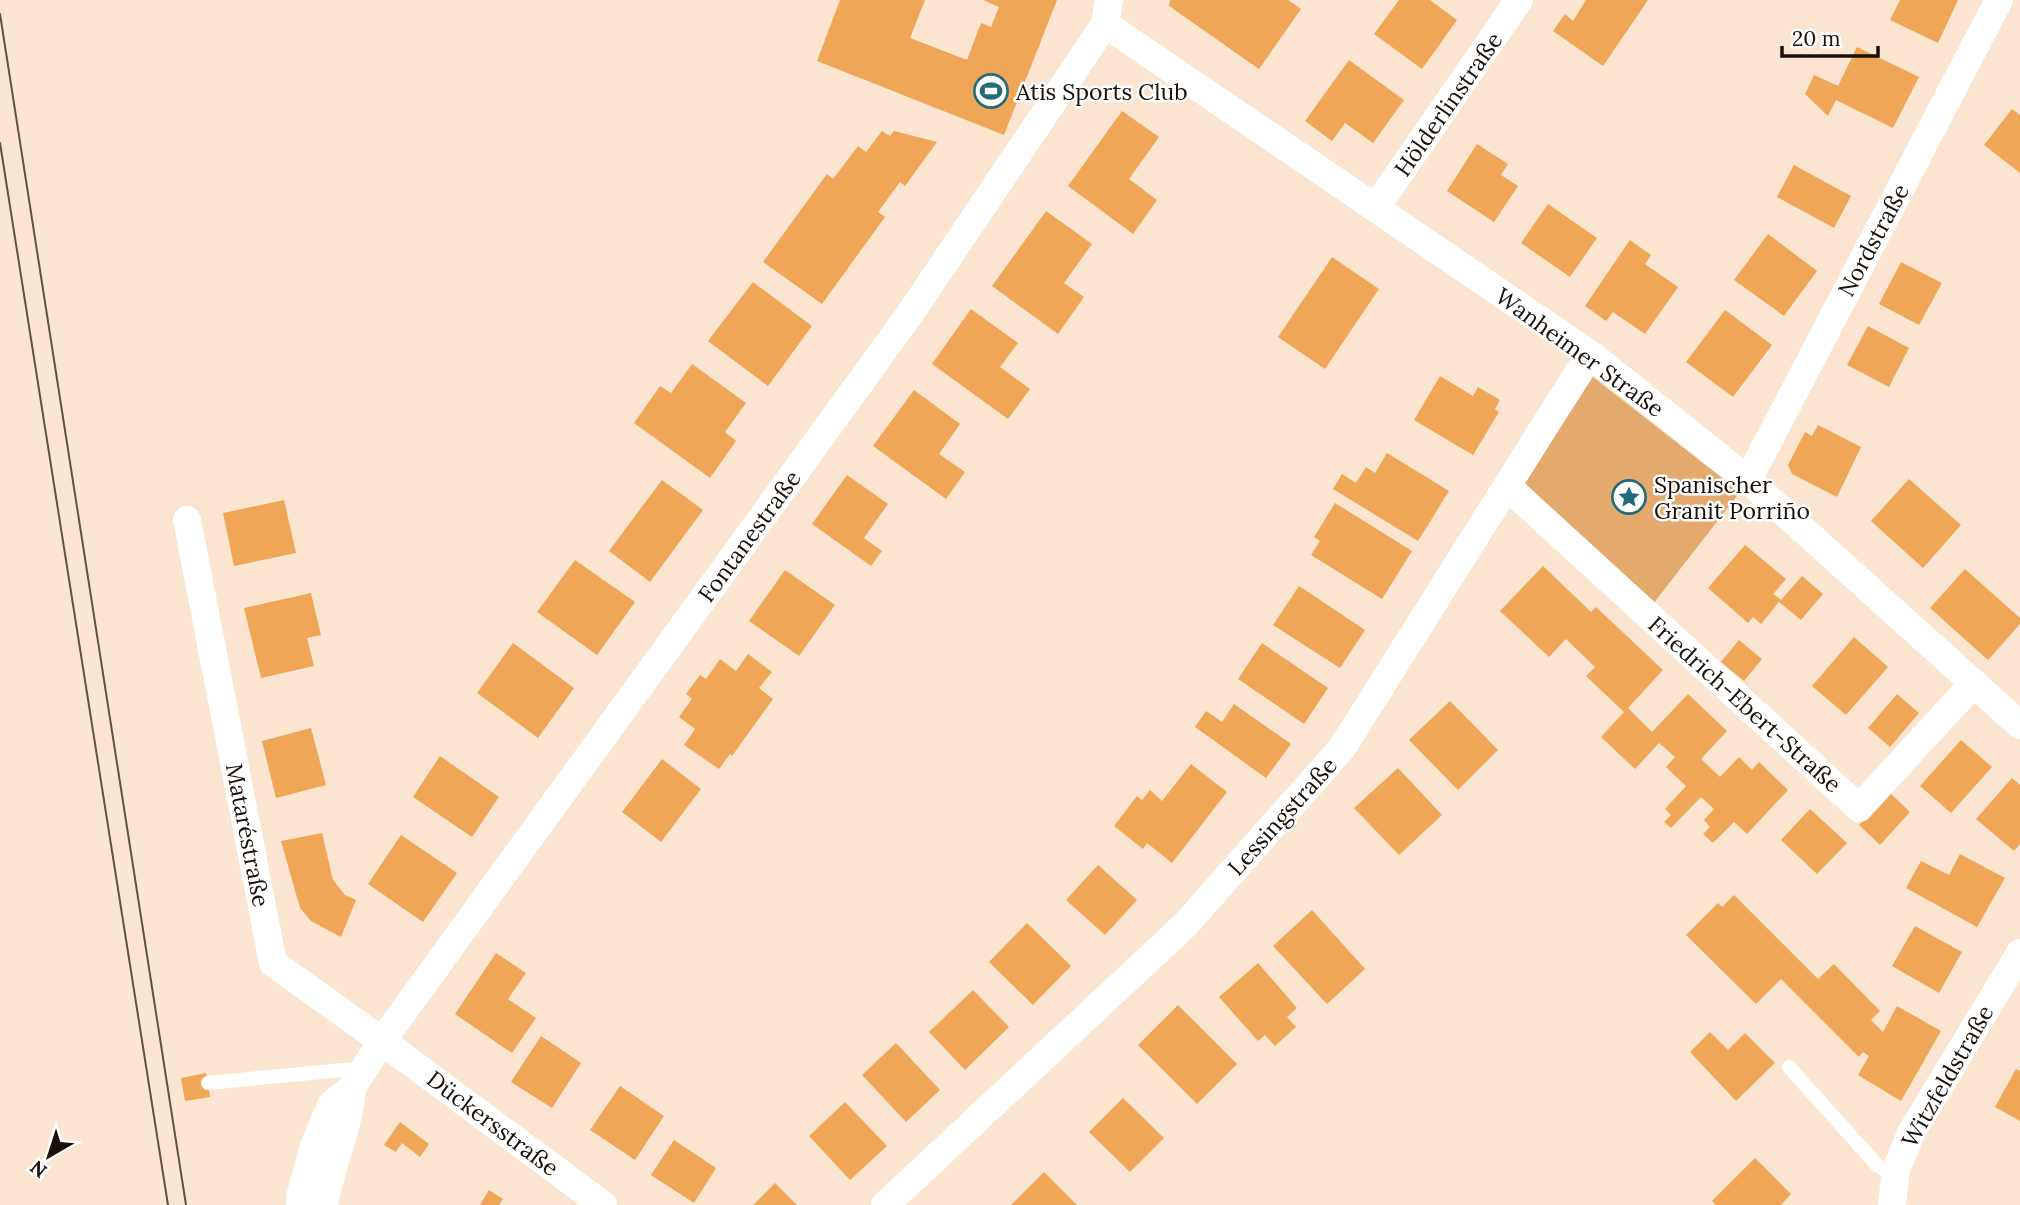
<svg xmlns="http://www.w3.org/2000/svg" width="2020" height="1205" font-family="Lora,serif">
  <rect width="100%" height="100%" fill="#fbe5d0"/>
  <path fill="#e3a96d" d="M1593,377L1740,492L1653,604L1523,485Z"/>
  <path fill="#efa757" d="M840,0H925L910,38L967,60L981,23L991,27L999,7L983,0H1057L1004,135L817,61Z
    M1170,0H1288L1301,9L1259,69L1169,6Z
    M1399,0H1430L1457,20L1422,69L1374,34Z
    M1586,0H1648L1603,66L1553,31L1565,14L1573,21Z
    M1900,0H1958L1938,43L1890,20Z
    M1857,47L1919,77L1893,128L1836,100L1828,116L1805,94L1814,75L1838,86Z
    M1349,60L1404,100L1373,143L1345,123L1332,141L1305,121Z
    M2012,109L2020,115V173L1984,145Z
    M1122,111L1159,137L1129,179L1157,200L1133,234L1068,186Z
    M882,131L890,136L894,131L937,142L905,186L900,182L878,212L885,217L822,304L763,262L827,174L833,179L858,146L866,152Z
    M1477,144L1508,164L1501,175L1518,186L1494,222L1447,191Z
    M1794,165L1851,196L1834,228L1777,197Z
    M1548,204L1597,238L1570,277L1521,243Z
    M1046,211L1092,244L1064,283L1084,297L1058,334L992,286Z
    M1768,234L1817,271L1784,316L1734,280Z
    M1630,240L1651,255L1645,264L1678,287L1645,334L1613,312L1606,321L1585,306Z
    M1332,257L1379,289L1325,369L1278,337Z
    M1901,262L1942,283L1919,325L1879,304Z
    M753,282L812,326L768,386L708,341Z
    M971,309L1018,343L1000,367L1030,389L1008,419L932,364Z
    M1725,310L1772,345L1733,397L1686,362Z
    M1868,326L1909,348L1889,387L1847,365Z
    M692,364L746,403L725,432L736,441L710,478L634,423L660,386L671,393Z
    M1440,376L1473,396L1478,387L1500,400L1495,409L1499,412L1473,455L1414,420Z
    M914,390L960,424L939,454L965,472L946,499L873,446Z
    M1818,425L1861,447L1837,497L1792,474L1788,465L1805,432L1812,436Z
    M1387,453L1449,491L1418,541L1333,489L1342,474L1356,483L1366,467L1375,473Z
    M847,475L888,504L864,538L882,551L871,566L812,524Z
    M1909,479L1961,525L1923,568L1871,521Z
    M662,480L703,510L650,582L609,551Z
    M284,500L296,553L234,566L223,513Z
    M1335,503L1412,551L1382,599L1311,555L1320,541L1314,537Z
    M1745,545L1786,579L1773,594L1781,600L1802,576L1823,594L1801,620L1779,602L1761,624L1753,617L1748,623L1708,588Z
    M575,560L635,602L597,655L537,612Z
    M1543,566L1591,612L1596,607L1663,670L1628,708L1652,732L1688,694L1727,731L1701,759L1720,777L1739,757L1752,770L1759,762L1788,790L1747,834L1734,822L1713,843L1703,834L1710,827L1704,820L1714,809L1701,797L1671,828L1664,822L1671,815L1665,809L1686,786L1666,767L1675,757L1659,743L1635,769L1601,737L1624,712L1586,676L1595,667L1566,639L1549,657L1500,611Z
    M1965,569L2020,618V624L1988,660L1930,608Z
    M785,570L835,605L799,656L749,621Z
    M1299,586L1365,630L1340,668L1273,625Z
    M311,593L321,635L307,638L314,666L261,678L244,608Z
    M1854,637L1888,667L1846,715L1812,686Z
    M1739,640L1762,659L1744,681L1721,662Z
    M513,643L574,688L538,738L477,693Z
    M1262,643L1328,688L1304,724L1238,679Z
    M748,654L772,672L759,688L773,699L732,756L730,754L719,769L684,745L695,729L679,717L692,699L686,694L700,675L706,679L720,659L736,671Z
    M1897,694L1919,713L1890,747L1868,728Z
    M1450,701L1498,750L1458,790L1409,740Z
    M1234,704L1291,744L1266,778L1195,727L1206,711L1222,722Z
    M311,728L326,785L276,798L262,741Z
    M1961,740L1992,767L1951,813L1920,786Z
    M440,756L499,797L472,837L413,797Z
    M662,759L701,789L661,842L622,812Z
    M1191,764L1227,792L1172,863L1147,843L1143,849L1114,826L1137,796L1142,800L1150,790L1162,801Z
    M1398,768L1442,815L1399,855L1354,808Z
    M2012,778L2020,785V844L2014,851L1976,819Z
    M1889,792L1910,812L1880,845L1859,825Z
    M1810,809L1847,843L1817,874L1781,840Z
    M322,833L333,880L345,895L356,900L341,937L311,921L300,908L281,841Z
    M401,835L457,873L423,922L368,884Z
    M1960,854L2005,878L1977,927L1906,888L1921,861L1949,875Z
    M1098,865L1137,900L1105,935L1066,900Z
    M1734,895L1818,979L1834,964L1880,1011L1871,1020L1883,1032L1897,1006L1941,1031L1901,1101L1858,1075L1869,1056L1863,1052L1859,1057L1781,979L1756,1004L1686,935L1718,903L1722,907Z
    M1312,910L1365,969L1327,1004L1273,946Z
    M1027,923L1071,966L1033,1005L989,962Z
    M1915,926L1962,952L1939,993L1892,966Z
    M496,953L526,973L508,999L536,1018L512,1053L455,1014Z
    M1258,963L1297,1008L1287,1017L1296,1027L1275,1046L1265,1035L1258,1041L1219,997Z
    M973,990L1009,1027L965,1070L929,1032Z
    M1178,1005L1237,1064L1197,1104L1138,1045Z
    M1710,1032L1728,1050L1745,1033L1775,1063L1736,1101L1690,1052Z
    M541,1036L581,1063L552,1108L511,1082Z
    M896,1043L940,1090L906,1122L862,1075Z
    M2016,1069L2020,1071V1121L1995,1107Z
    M206,1073L210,1097L185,1101L181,1078Z
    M620,1086L664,1116L635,1160L590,1130Z
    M1123,1098L1164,1138L1130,1172L1089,1132Z
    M845,1102L887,1146L850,1180L809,1136Z
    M400,1122L429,1144L420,1157L402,1143L396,1152L384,1145Z
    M674,1140L716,1168L694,1203L651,1175Z
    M1755,1158L1791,1194L1781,1205H1716L1712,1201Z
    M1044,1172L1077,1205H1011Z
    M775,1183L797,1205H753Z
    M489,1190L503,1199L499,1205H480Z"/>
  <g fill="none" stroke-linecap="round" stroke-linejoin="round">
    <path stroke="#fff" stroke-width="14" d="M1789,1067L1877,1165L1895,1176
      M208,1083L364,1068"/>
    <path stroke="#fff" stroke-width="28" d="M1105,24L1590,354L1748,480L2020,725
      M1376,207L1519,0
      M1748,480L1999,0
      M1507,486L1859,808L1974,683
      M187,520L273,963L382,1041L603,1205
      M300,1205V1197L314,1146L331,1105L352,1088L382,1041L912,311L1105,24L1109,0
      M324,1205C331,1165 349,1128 352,1088
      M885,1205L1185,925L1342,748L1590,354
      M1892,1205L1896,1170L1911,1133L2020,953"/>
    <path stroke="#5e5146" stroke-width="2" d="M0,14L186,1205
      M0,143L168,1205"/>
  </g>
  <defs>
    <g id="stadium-ring" transform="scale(1.75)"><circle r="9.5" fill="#fff" stroke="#236b78" stroke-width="1.5"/><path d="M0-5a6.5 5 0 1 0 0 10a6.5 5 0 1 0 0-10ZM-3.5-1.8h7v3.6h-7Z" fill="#236b78"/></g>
    <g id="sight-ring" transform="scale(1.75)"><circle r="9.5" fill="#fff" stroke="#236b78" stroke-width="1.5"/><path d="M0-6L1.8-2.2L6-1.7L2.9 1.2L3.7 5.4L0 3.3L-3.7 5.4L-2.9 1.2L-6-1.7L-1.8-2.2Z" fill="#236b78"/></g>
  </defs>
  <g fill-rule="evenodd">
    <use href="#stadium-ring" x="991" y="91"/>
    <use href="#sight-ring" x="1629" y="497"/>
  </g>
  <g text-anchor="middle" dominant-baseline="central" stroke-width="5" stroke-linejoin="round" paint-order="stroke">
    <g font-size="23" fill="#181009" stroke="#fff" text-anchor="start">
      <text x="1016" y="91">Atis Sports Club</text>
      <text x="1654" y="484">Spanischer<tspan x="1654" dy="26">Granit Porriño</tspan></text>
    </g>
    <g font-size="23" fill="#181009" stroke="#fff">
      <text transform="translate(1448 104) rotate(-55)">Hölderlinstraße</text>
      <text transform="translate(1873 240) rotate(-62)">Nordstraße</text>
      <text transform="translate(1580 352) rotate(36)">Wanheimer Straße</text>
      <text transform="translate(749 536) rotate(-54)">Fontanestraße</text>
      <text transform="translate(1745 704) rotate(42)">Friedrich-Ebert-Straße</text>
      <text transform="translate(1282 816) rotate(-48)">Lessingstraße</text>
      <text transform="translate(248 835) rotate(79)">Mataréstraße</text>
      <text transform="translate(1947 1076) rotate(-60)">Witzfeldstraße</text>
      <text transform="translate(493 1123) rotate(37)">Dückersstraße</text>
    </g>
  </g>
  <g transform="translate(49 1156) rotate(219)" stroke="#ffffff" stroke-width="5" paint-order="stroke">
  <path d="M0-5L12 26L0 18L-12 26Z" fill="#181009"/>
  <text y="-10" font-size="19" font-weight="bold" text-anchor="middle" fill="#181009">N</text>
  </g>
  <path d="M1782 46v10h96v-10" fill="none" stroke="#181009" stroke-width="3.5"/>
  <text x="1792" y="46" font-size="21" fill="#181009" stroke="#ffffff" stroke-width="5" paint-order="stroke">20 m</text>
</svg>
